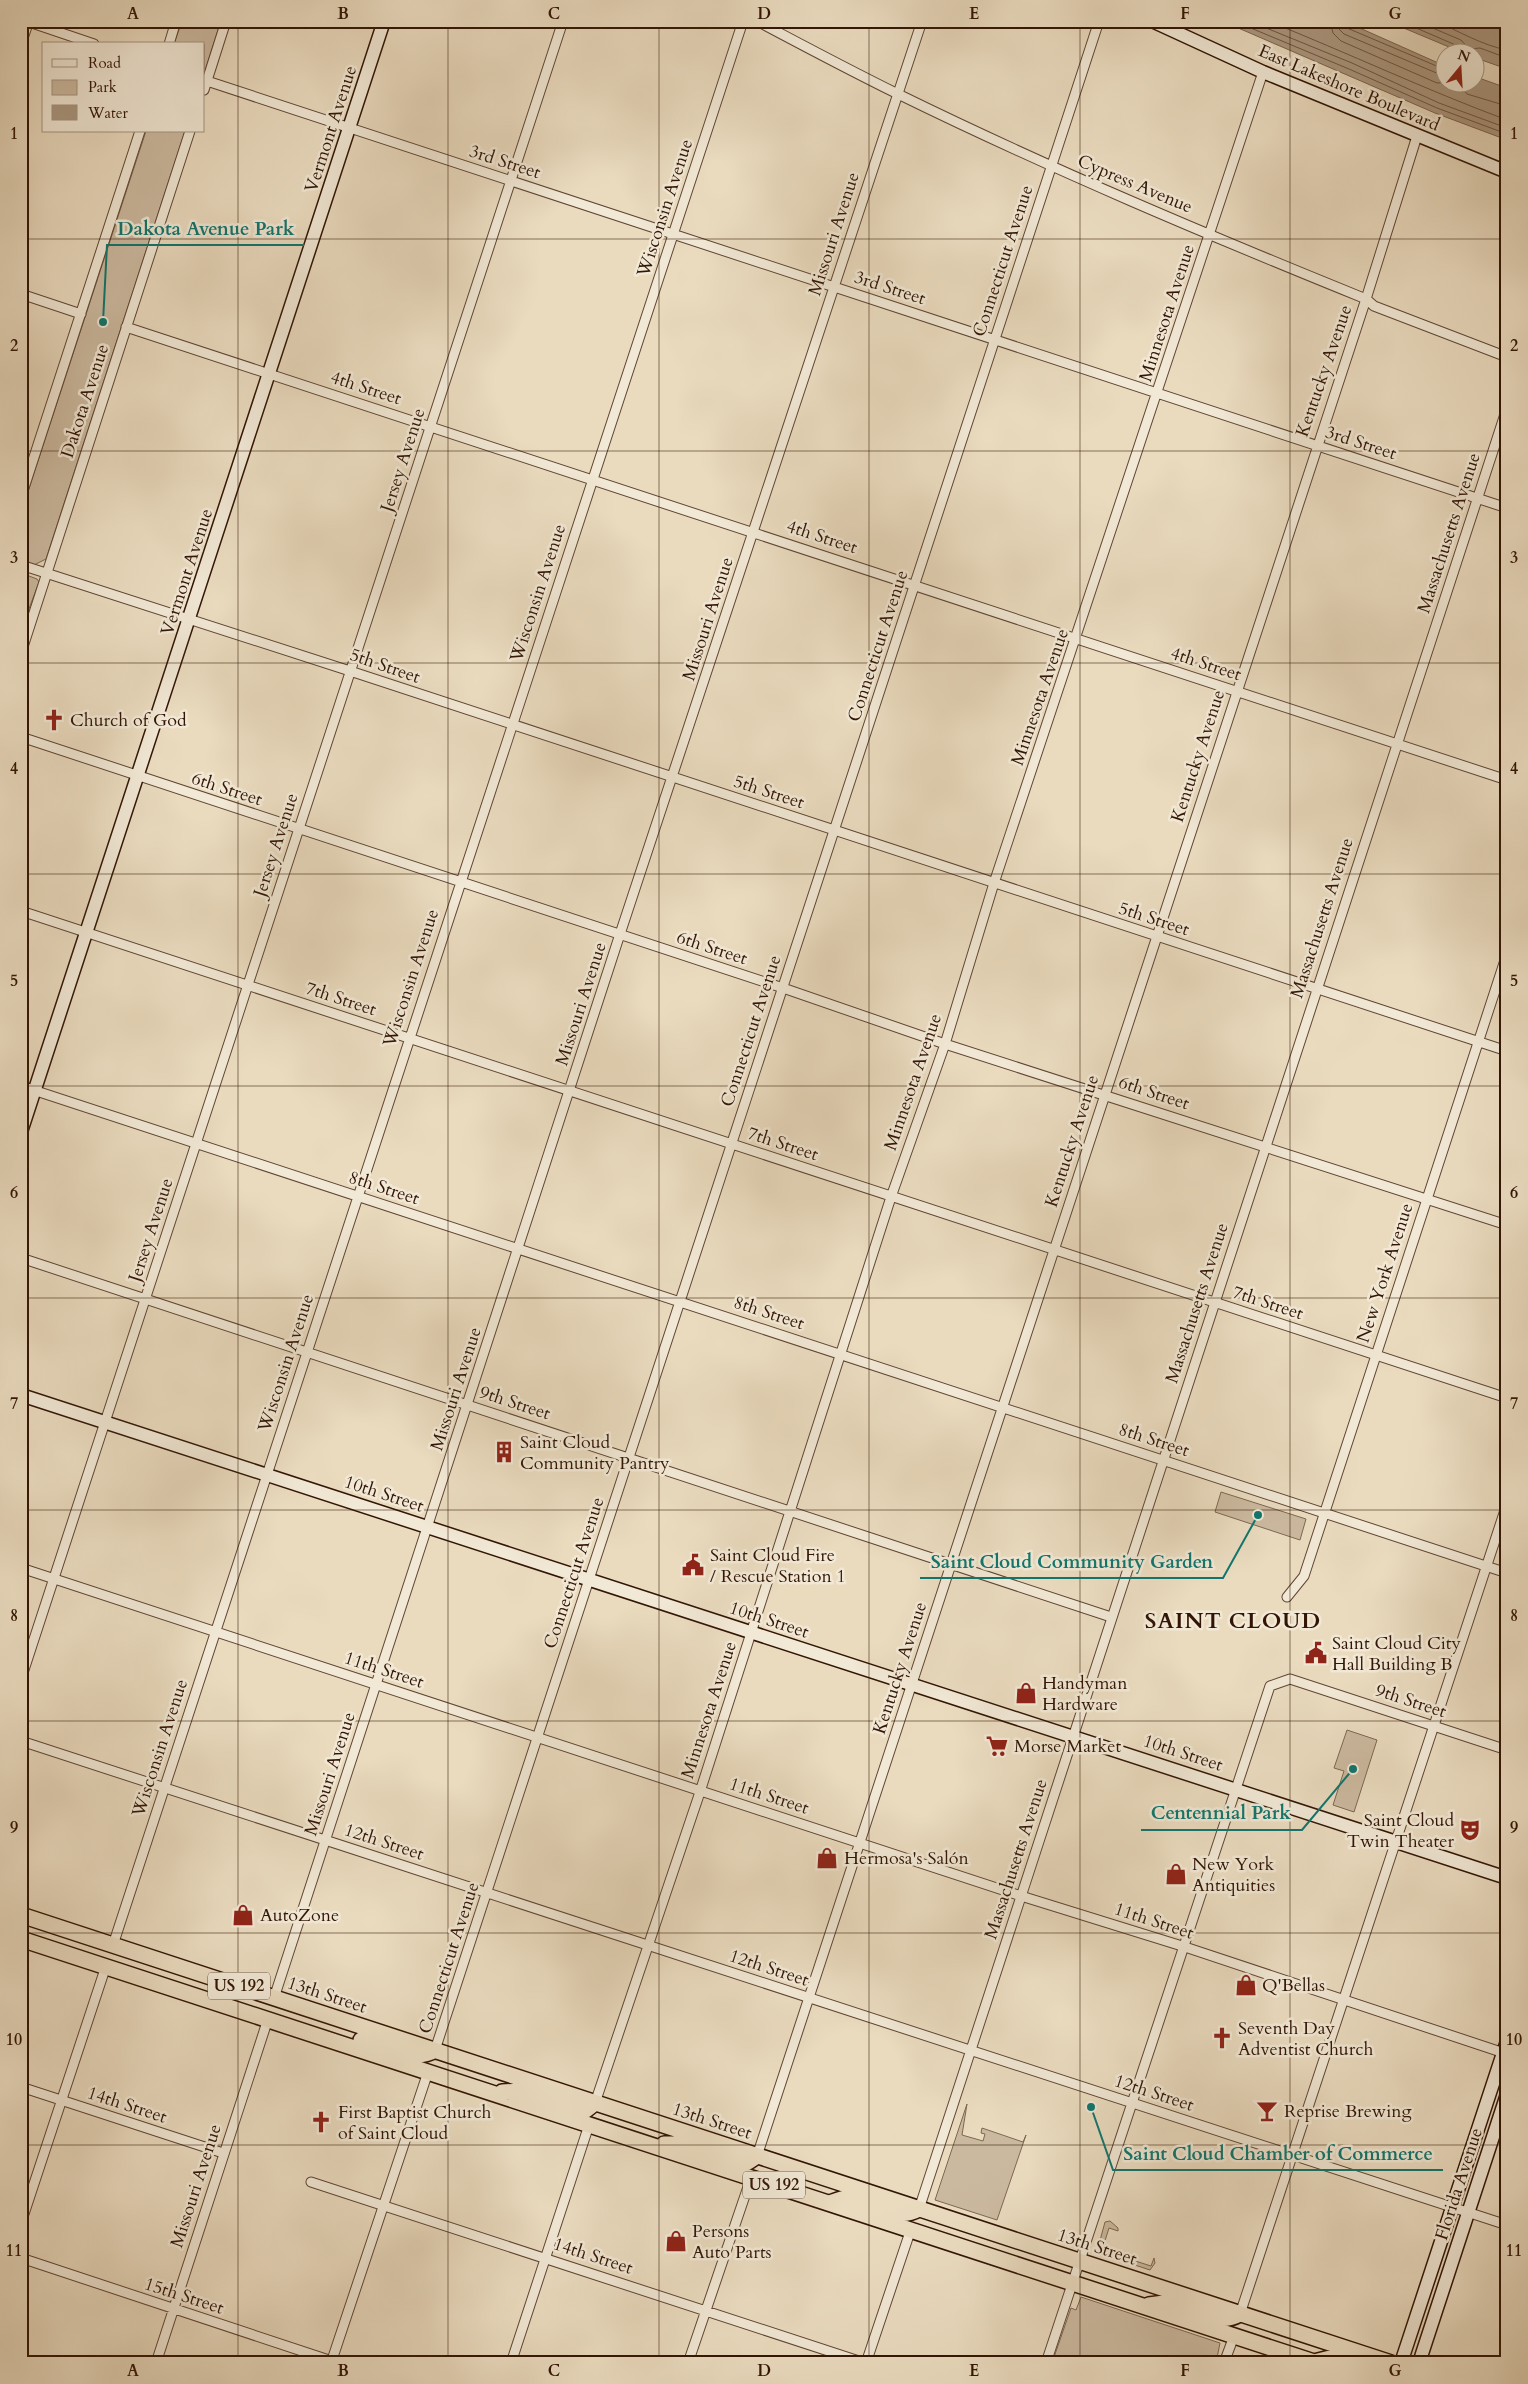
<svg xmlns="http://www.w3.org/2000/svg" width="1528" height="2384" font-family="Cardo,serif">
  <rect width="100%" height="100%" fill="#eadbbf"/>
  <filter id="stains"><feTurbulence type="fractalNoise" baseFrequency=".004" numOctaves="4"/><feColorMatrix values="0 0 0 0 .2 0 0 0 0 .09 0 0 0 0 .02 0 0 0 .5 -.17"/></filter>
  <radialGradient id="worn" r=".72"><stop offset=".6" stop-color="#630" stop-opacity="0"/><stop offset="1" stop-color="#630" stop-opacity=".3"/></radialGradient>
  <path fill="#cbb99f" stroke="#7e6752" d="M182,21H221L204,74V44H174Z
    M146,131H185L46,559L34,565L21,560V513Z
    M21,573L37,579L39,582L21,630Z
    M1221,1492L1306,1519L1300,1540L1215,1512Z
    M1347,1730L1377,1740L1354,1812L1333,1805L1344,1771L1334,1768Z
    M967,2104L962,2135L983,2141L985,2134L981,2133L982,2128L1023,2142L1026,2135L997,2220L935,2200Z
    M1110,2221L1118,2228V2231L1109,2228L1103,2247L1104,2251L1151,2266L1154,2258L1155,2263L1150,2270L1101,2254L1098,2248L1105,2222Z
    M1081,2297L1220,2343L1216,2363H1052L1071,2308L1076,2310Z"/>
  <path fill="#ab9880" stroke="#7b644f" d="M1222,21H1344L1445,66L1446,82H1476V77L1507,88V140L1435,113Z
    M1387,21H1507V69L1476,58V52H1461Z"/>
  <g fill="none" stroke-linecap="round" stroke-linejoin="round">
    <path stroke="#6e5642" stroke-width="1" d="M1234,21L1349,69L1437,108L1507,134
      M1249,21L1352,63L1439,103L1507,128
      M1268,21C1348,53 1426,90 1507,120
      M1330,21L1333,33L1341,41L1437,83L1452,82
      M1337,21L1339,29L1344,34L1446,77
      M1344,21L1347,28L1446,70
      M1400,21L1458,46L1461,52
      M1416,21L1461,40L1469,49L1480,48L1507,58
      M1435,21C1459,31 1481,45 1507,50
      M1458,82L1467,94L1507,106"/>
    <g stroke="#604634" stroke-width="11">
      <path id="street" d="M26,21L94,44
        M757,21C804,46 851,71 898,94C1051,169 1208,235 1366,299L1374,306L1507,357
        M21,44L29,21
        M169,44L176,21
        M207,81L1507,508
        M204,90L226,21
        M21,294L81,314
        M126,327L1507,780
        M21,497L140,131
        M21,565L350,671L1507,1051
        M21,653L190,131
        M21,737L783,988L945,1044L1507,1225
        M21,911L1507,1398
        M21,1086L1507,1573
        M21,1258L1111,1617
        M21,1568L1021,1896L1182,1946L1507,2054
        M1287,1597L1304,1576L1507,954
        M21,1679L563,21
        M21,1741L1507,2225
        M113,1945L743,21
        M274,1998L620,934L922,21
        M435,2050L1099,21
        M21,2087L223,2153
        M595,2103L698,1798L891,1197L945,1044L994,883L1263,72
        M757,2156L1366,299L1417,136
        M311,2182L865,2363
        M919,2209L1507,408
        M21,2223L106,1966
        M21,2258L338,2363
        M1240,2314L1507,1504
        M156,2363L268,2019
        M331,2363L428,2072
        M511,2363L589,2125
        M688,2363L751,2178
        M866,2363L911,2229
        M1046,2363L1270,1686L1290,1679L1507,1750
        M1224,2363L1234,2336"/>
    </g>
    <g stroke="#321505" stroke-width="15">
      <path id="secondary" d="M1152,21L1263,72L1507,172
        M21,1132L384,21
        M21,1395L1507,1878
        M1401,2363L1507,2041
        M1419,2363L1507,2094"/>
    </g>
    <g stroke="#321505" stroke-width="18">
      <path id="highway" d="M21,1915L1391,2363
        M21,1939L1317,2363
        M361,2040H366C387,2047 415,2063 435,2050
        M502,2092L522,2091L586,2110L595,2103
        M664,2144H684L739,2162H748L757,2156
        M830,2203C835,2201 843,2197 849,2198C874,2202 894,2223 919,2209
        M1149,2305C1155,2304 1162,2303 1169,2303C1196,2304 1212,2329 1240,2314
        M1314,2362L1334,2357L1352,2363"/>
    </g>
    <use href="#street" stroke="#f1e8d5" stroke-width="9"/>
    <use href="#secondary" stroke="#f1e8d5" stroke-width="12"/>
    <use href="#highway" stroke="#eadbbf" stroke-width="15"/>
  </g>
  <path fill="none" stroke="#321505" stroke-width="1" stroke-opacity="0.55" d="M238,21V2363M448,21V2363M659,21V2363M869,21V2363M1080,21V2363M1290,21V2363M21,239H1507M21,451H1507M21,663H1507M21,874H1507M21,1086H1507M21,1298H1507M21,1510H1507M21,1721H1507M21,1933H1507M21,2145H1507"/>
  <defs>
    <g id="church-bare" transform="scale(1.725)"><path d="M-1.2-6h2.4v3.5h3.3v2.4h-3.3V6h-2.4V-.1h-3.3v-2.4h3.3Z" fill="#8f2418" stroke="#f1e8d5" stroke-width="2.5" paint-order="stroke"/></g>
    <g id="building-bare" transform="scale(1.725)"><path d="M-4-6H4V6H1V3H-1V6H-4ZM-2.5-4.3h1.7v1.8h-1.7ZM.8-4.3h1.7v1.8H.8ZM-2.5-1h1.7V.8h-1.7ZM.8-1h1.7V.8H.8Z" fill="#8f2418" stroke="#f1e8d5" stroke-width="2.5" paint-order="stroke"/></g>
    <g id="civic-bare" transform="scale(1.725)"><path d="M-.6-6.5H3V-4.5H.6V-3L4-1V1h2V6H-6V1h2V-1L-.6-3ZM-1.2 2.5V6h2.4V2.5Z" fill="#8f2418" stroke="#f1e8d5" stroke-width="2.5" paint-order="stroke"/></g>
    <g id="shop-bare" transform="scale(1.725)"><path d="M-5-2.5h2.3a2.7 3.5 0 0 1 5.4 0H5L5.5 6h-11ZM-1.5-2.5h3a1.5 2.3 0 0 0-3 0Z" fill="#8f2418" stroke="#f1e8d5" stroke-width="2.5" paint-order="stroke"/></g>
    <g id="supermarket-bare" transform="scale(1.725)"><path d="M-6-5.5h2.5l.6 2H6L4.5 2H-2.5L-4.4-4H-6ZM-1.5 3.2a1.3 1.3 0 1 0 .1 0ZM3 3.2a1.3 1.3 0 1 0 .1 0Z" fill="#8f2418" stroke="#f1e8d5" stroke-width="2.5" paint-order="stroke"/></g>
    <g id="theatre-bare" transform="scale(1.725)"><path d="M-5-5.5Q0-4 5-5.5V0Q5 5 0 6Q-5 5-5 0ZM-3.3-2.5H-1v1.5H-3.3ZM1-2.5H3.3v1.5H1ZM-2.8 1Q0 5.5 2.8 1Z" fill="#8f2418" stroke="#f1e8d5" stroke-width="2.5" paint-order="stroke"/></g>
    <g id="bar-bare" transform="scale(1.725)"><path d="M-6-5H6L.8 .8V4.5H3.5V6h-7V4.5H-.8V.8Z" fill="#8f2418" stroke="#f1e8d5" stroke-width="2.5" paint-order="stroke"/></g>
  </defs>
  <g fill-rule="evenodd">
    <use href="#church-bare" x="54" y="720"/>
    <use href="#building-bare" x="504" y="1452"/>
    <use href="#civic-bare" x="693" y="1565"/>
    <use href="#civic-bare" x="1316" y="1653"/>
    <use href="#shop-bare" x="1026" y="1693"/>
    <use href="#supermarket-bare" x="997" y="1746"/>
    <use href="#theatre-bare" x="1470" y="1830"/>
    <use href="#shop-bare" x="827" y="1858"/>
    <use href="#shop-bare" x="1176" y="1874"/>
    <use href="#shop-bare" x="243" y="1915"/>
    <use href="#shop-bare" x="1246" y="1985"/>
    <use href="#church-bare" x="1222" y="2038"/>
    <use href="#bar-bare" x="1267" y="2111"/>
    <use href="#church-bare" x="321" y="2122"/>
    <use href="#shop-bare" x="676" y="2241"/>
  </g>
  <g text-anchor="middle" dominant-baseline="central" stroke-width="5" stroke-linejoin="round" paint-order="stroke">
    <g fill="#f1e8d5" stroke="#6b5443" stroke-width="1">
      <rect x="208" y="1972.5" width="62" height="27" rx="4"/>
      <rect x="743" y="2171.5" width="62" height="27" rx="4"/>
    </g>
    <g font-size="16" font-weight="bold" fill="#321505">
      <text x="239" y="1986">US 192</text>
      <text x="774" y="2185">US 192</text>
    </g>
    <g font-size="18" fill="#321505" stroke="#f1e8d5">
      <text transform="translate(1349 88) rotate(23)">East Lakeshore Boulevard</text>
      <text transform="translate(331 129) rotate(-72)">Vermont Avenue</text>
      <text transform="translate(505 162) rotate(18)">3rd Street</text>
      <text transform="translate(1135 184) rotate(23)">Cypress Avenue</text>
      <text transform="translate(665 208) rotate(-72)">Wisconsin Avenue</text>
      <text transform="translate(834 234) rotate(-72)">Missouri Avenue</text>
      <text transform="translate(1003 261) rotate(-72)">Connecticut Avenue</text>
      <text transform="translate(890 288) rotate(18)">3rd Street</text>
      <text transform="translate(1167 313) rotate(-72)">Minnesota Avenue</text>
      <text transform="translate(1324 371) rotate(-71)">Kentucky Avenue</text>
      <text transform="translate(366 388) rotate(18)">4th Street</text>
      <text transform="translate(85 401) rotate(-72)">Dakota Avenue</text>
      <text transform="translate(1361 443) rotate(18)">3rd Street</text>
      <text transform="translate(403 460) rotate(-72)">Jersey Avenue</text>
      <text transform="translate(1449 533) rotate(-72)">Massachusetts Avenue</text>
      <text transform="translate(822 537) rotate(18)">4th Street</text>
      <text transform="translate(187 572) rotate(-72)">Vermont Avenue</text>
      <text transform="translate(538 593) rotate(-72)">Wisconsin Avenue</text>
      <text transform="translate(708 619) rotate(-72)">Missouri Avenue</text>
      <text transform="translate(878 646) rotate(-72)">Connecticut Avenue</text>
      <text transform="translate(1206 664) rotate(18)">4th Street</text>
      <text transform="translate(385 666) rotate(19)">5th Street</text>
      <text transform="translate(1040 697) rotate(-71)">Minnesota Avenue</text>
      <text transform="translate(1198 756) rotate(-72)">Kentucky Avenue</text>
      <text transform="translate(227 789) rotate(18)">6th Street</text>
      <text transform="translate(769 792) rotate(18)">5th Street</text>
      <text transform="translate(276 845) rotate(-72)">Jersey Avenue</text>
      <text transform="translate(1322 918) rotate(-72)">Massachusetts Avenue</text>
      <text transform="translate(1154 919) rotate(18)">5th Street</text>
      <text transform="translate(712 948) rotate(18)">6th Street</text>
      <text transform="translate(411 978) rotate(-72)">Wisconsin Avenue</text>
      <text transform="translate(341 999) rotate(18)">7th Street</text>
      <text transform="translate(581 1004) rotate(-72)">Missouri Avenue</text>
      <text transform="translate(751 1031) rotate(-72)">Connecticut Avenue</text>
      <text transform="translate(913 1082) rotate(-71)">Minnesota Avenue</text>
      <text transform="translate(1154 1093) rotate(18)">6th Street</text>
      <text transform="translate(1072 1141) rotate(-72)">Kentucky Avenue</text>
      <text transform="translate(783 1144) rotate(18)">7th Street</text>
      <text transform="translate(384 1188) rotate(18)">8th Street</text>
      <text transform="translate(151 1230) rotate(-72)">Jersey Avenue</text>
      <text transform="translate(1385 1273) rotate(-72)">New York Avenue</text>
      <text transform="translate(1197 1303) rotate(-72)">Massachusetts Avenue</text>
      <text transform="translate(1268 1303) rotate(18)">7th Street</text>
      <text transform="translate(769 1313) rotate(18)">8th Street</text>
      <text transform="translate(286 1363) rotate(-72)">Wisconsin Avenue</text>
      <text transform="translate(456 1389) rotate(-72)">Missouri Avenue</text>
      <text transform="translate(515 1403) rotate(18)">9th Street</text>
      <text transform="translate(1154 1440) rotate(18)">8th Street</text>
      <text transform="translate(384 1494) rotate(18)">10th Street</text>
      <text transform="translate(574 1573) rotate(-72)">Connecticut Avenue</text>
      <text transform="translate(769 1620) rotate(18)">10th Street</text>
      <text transform="translate(900 1668) rotate(-72)">Kentucky Avenue</text>
      <text transform="translate(384 1670) rotate(18)">11th Street</text>
      <text transform="translate(1411 1701) rotate(18)">9th Street</text>
      <text transform="translate(709 1710) rotate(-72)">Minnesota Avenue</text>
      <text transform="translate(160 1748) rotate(-72)">Wisconsin Avenue</text>
      <text transform="translate(1183 1753) rotate(18)">10th Street</text>
      <text transform="translate(330 1774) rotate(-72)">Missouri Avenue</text>
      <text transform="translate(769 1796) rotate(18)">11th Street</text>
      <text transform="translate(384 1842) rotate(18)">12th Street</text>
      <text transform="translate(1016 1859) rotate(-72)">Massachusetts Avenue</text>
      <text transform="translate(1154 1921) rotate(18)">11th Street</text>
      <text transform="translate(449 1958) rotate(-72)">Connecticut Avenue</text>
      <text transform="translate(769 1968) rotate(18)">12th Street</text>
      <text transform="translate(327 1995) rotate(18)">13th Street</text>
      <text transform="translate(1154 2093) rotate(18)">12th Street</text>
      <text transform="translate(127 2105) rotate(18)">14th Street</text>
      <text transform="translate(712 2121) rotate(18)">13th Street</text>
      <text transform="translate(1459 2184) rotate(-72)">Florida Avenue</text>
      <text transform="translate(196 2186) rotate(-72)">Missouri Avenue</text>
      <text transform="translate(1097 2247) rotate(18)">13th Street</text>
      <text transform="translate(593 2256) rotate(18)">14th Street</text>
      <text transform="translate(184 2296) rotate(18)">15th Street</text>
    </g>
    <g font-size="18" fill="#321505" stroke="#f1e8d5" text-anchor="start">
      <text x="70" y="720">Church of God</text>
      <text x="520" y="1442">Saint Cloud<tspan x="520" dy="21">Community Pantry</tspan></text>
      <text x="710" y="1555">Saint Cloud Fire<tspan x="710" dy="21">/ Rescue Station 1</tspan></text>
      <text x="1332" y="1643">Saint Cloud City<tspan x="1332" dy="21">Hall Building B</tspan></text>
      <text x="1042" y="1683">Handyman<tspan x="1042" dy="21">Hardware</tspan></text>
      <text x="1014" y="1746">Morse Market</text>
      <text x="1454" y="1820" text-anchor="end">Saint Cloud<tspan x="1454" dy="21">Twin Theater</tspan></text>
      <text x="844" y="1858">Hermosa's Salón</text>
      <text x="1192" y="1864">New York<tspan x="1192" dy="21">Antiquities</tspan></text>
      <text x="260" y="1915">AutoZone</text>
      <text x="1262" y="1985">Q'Bellas</text>
      <text x="1238" y="2028">Seventh Day<tspan x="1238" dy="21">Adventist Church</tspan></text>
      <text x="1284" y="2111">Reprise Brewing</text>
      <text x="338" y="2112">First Baptist Church<tspan x="338" dy="21">of Saint Cloud</tspan></text>
      <text x="692" y="2231">Persons<tspan x="692" dy="21">Auto Parts</tspan></text>
    </g>
    <g font-size="22" font-weight="bold" letter-spacing="1" fill="#321505" stroke="#f1e8d5">
      <text x="1233" y="1621">SAINT CLOUD</text>
    </g>
  </g>
  <path fill="none" stroke="#0f766e" stroke-width="2" d="M103 322L107 245H304M1258 1515L1223 1578H920M1353 1769L1302 1830H1141M1091 2107L1113 2170H1443"/>
  <g fill="#0f766e" stroke="#f1e8d5" stroke-width="2">
    <circle cx="103" cy="322" r="5"/>
    <circle cx="1258" cy="1515" r="5"/>
    <circle cx="1353" cy="1769" r="5"/>
    <circle cx="1091" cy="2107" r="5"/>
  </g>
  <g font-size="19" text-anchor="middle" font-weight="bold" fill="#0f766e" stroke="#f1e8d5" stroke-width="5" stroke-linejoin="round" paint-order="stroke">
    <text x="206" y="235">Dakota Avenue Park</text>
    <text x="1072" y="1568">Saint Cloud Community Garden</text>
    <text x="1221" y="1819">Centennial Park</text>
    <text x="1278" y="2160">Saint Cloud Chamber of Commerce</text>
  </g>
  <rect width="1528" height="2384" fill="none" stroke="#eadbbf" stroke-width="55"/>
  <rect x="42" y="42" width="162" height="90" fill="#f1e8d5" stroke="#a59482"/>
  <rect x="52" y="59" width="25" height="8" fill="#f1e8d5" stroke="#a59482"/>
  <text x="88" y="68" font-size="15" fill="#321505">Road</text>
  <rect x="52" y="80" width="25" height="15" fill="#cbb99f" stroke="#a59482"/>
  <text x="88" y="92" font-size="15" fill="#321505">Park</text>
  <rect x="52" y="105" width="25" height="15" fill="#ab9880" stroke="#a59482"/>
  <text x="88" y="118" font-size="15" fill="#321505">Water</text>
  <g transform="translate(1460 68) rotate(18)"><circle r="24" fill="#f1e8d5" stroke="#a59482"/>
  <path d="M0-4L9 19L0 12L-9 19Z" fill="#8f2418"/>
  <text y="-8" font-size="14" font-weight="bold" text-anchor="middle" fill="#321505">N</text>
  </g>
  <rect x="28" y="28" width="1472" height="2328" fill="none" stroke="#321505" stroke-width="2"/>
  <g font-size="16" text-anchor="middle" font-weight="bold" fill="#321505">
    <text x="133" y="19">A</text>
    <text x="343" y="19">B</text>
    <text x="554" y="19">C</text>
    <text x="764" y="19">D</text>
    <text x="974" y="19">E</text>
    <text x="1185" y="19">F</text>
    <text x="1395" y="19">G</text>
    <text x="14" y="139">1</text>
    <text x="1514" y="139">1</text>
    <text x="14" y="351">2</text>
    <text x="1514" y="351">2</text>
    <text x="14" y="563">3</text>
    <text x="1514" y="563">3</text>
    <text x="14" y="774">4</text>
    <text x="1514" y="774">4</text>
    <text x="14" y="986">5</text>
    <text x="1514" y="986">5</text>
    <text x="14" y="1198">6</text>
    <text x="1514" y="1198">6</text>
    <text x="14" y="1409">7</text>
    <text x="1514" y="1409">7</text>
    <text x="14" y="1621">8</text>
    <text x="1514" y="1621">8</text>
    <text x="14" y="1833">9</text>
    <text x="1514" y="1833">9</text>
    <text x="14" y="2045">10</text>
    <text x="1514" y="2045">10</text>
    <text x="14" y="2256">11</text>
    <text x="1514" y="2256">11</text>
    <text x="133" y="2376">A</text>
    <text x="343" y="2376">B</text>
    <text x="554" y="2376">C</text>
    <text x="764" y="2376">D</text>
    <text x="974" y="2376">E</text>
    <text x="1185" y="2376">F</text>
    <text x="1395" y="2376">G</text>
  </g>
  <rect width="100%" height="100%" filter="url(#stains)"/>
  <rect width="100%" height="100%" fill="url(#worn)"/>
</svg>
